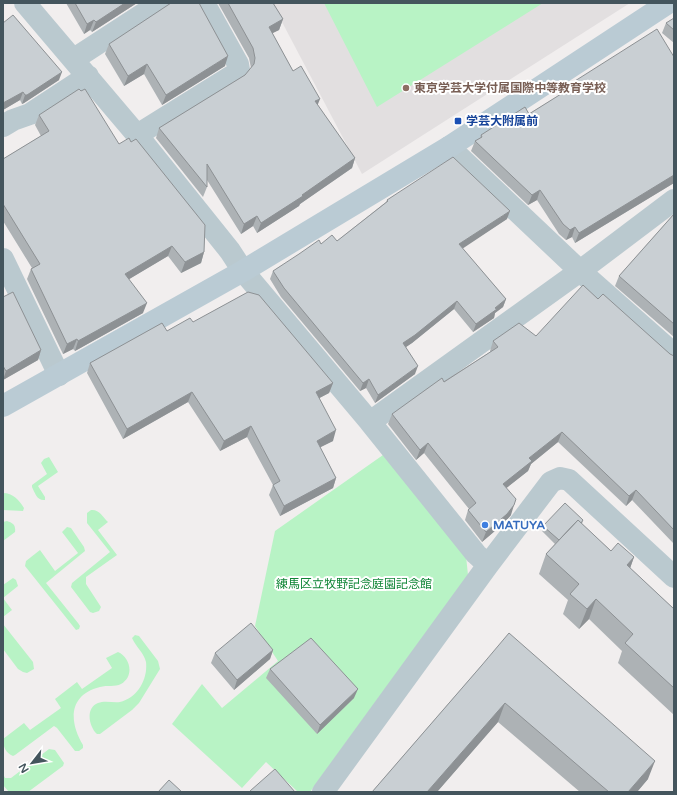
<svg xmlns="http://www.w3.org/2000/svg" width="677" height="795" font-family="'Varela Round','Noto Sans JP',sans-serif">
  <rect width="100%" height="100%" fill="#f1eeee"/>
  <path fill="#e2dfe0" d="M272,3H630L362,174Z"/>
  <path fill="#b8f3c5" d="M324,3H543L377,107Z
    M383,455L466,556L468,575L310,792H298L266,762L242,788L172,724L202,684L222,708L278,661L255,626L275,531Z
    M49,457L58,472L38,486L45,497V500C37,501 35,493 32,487V485L47,474L41,463L44,459Z
    M3,493C13,493 19,500 24,508L23,511L3,510Z
    M91,510C99,509 103,517 108,522L98,530L117,555L86,577V584L101,607L99,611L93,613L90,612L71,587L72,583L110,552L87,523V513Z
    M7,521C13,523 16,525 15,532L3,541V522Z
    M67,527L71,528L84,547L85,551L46,583L78,623L80,626L79,629L76,630L25,566L26,561L40,550L55,571L78,553L62,532Z
    M13,578L16,580L18,586L3,598L12,610L3,617V585Z
    M3,624L33,662L34,669L27,673L23,672L18,669L3,649Z
    M135,635L139,636L158,661L160,669L139,703L132,710L100,734H97C89,727 85,708 98,703C105,700 113,703 120,702C137,698 148,680 146,662C144,653 136,647 132,638Z
    M118,652C130,657 135,676 121,684C115,687 107,685 100,687C68,695 69,722 83,745V748L79,751H75L57,728L54,726L15,755L13,756C6,753 3,747 3,739L24,723L30,730L61,708L55,699L77,682L82,689L112,668L106,658Z
    M49,749L55,750L64,763L63,766L28,792H9L3,785V774L5,778H11Z"/>
  <g fill="none" stroke-linecap="round" stroke-linejoin="round">
    <path stroke="#bac9cf" stroke-width="22" d="M25,3L137,135L230,251L243,271L370,422L476,554L488,565
      M74,59L160,3
      M3,126L13,120L30,114L88,76
      M137,135L235,74L239,70L238,64L204,3
      M449,147L580,271L674,354
      M3,259L59,375
      M370,422L580,271L674,200
      M323,792L488,565L551,482L560,478L569,480L674,577"/>
    <path stroke="#bacbd4" stroke-width="22" d="M3,406L243,271L449,147L668,3"/>
  </g>
  <path fill="#adb2b5" d="M66,3H137L92,32L90,30L84,34Z
    M218,3H273L283,19L279,30L272,33L293,71L355,158L352,168L300,204L299,206L257,233L253,226L241,234L207,180V187L203,197L156,138L159,128L245,75L251,68L249,58Z
    M674,18V43L662,33L666,23Z
    M3,23L59,80L24,103L22,104L20,100L3,110Z
    M109,44L225,66L162,105L144,74L124,86L105,54Z
    M674,57V183L575,243L572,237L566,240L559,234L537,200L528,205L471,151L475,141L480,138L481,135L529,114L565,92L567,86Z
    M39,115L119,144L204,252L201,263L181,273L168,256L129,279L143,313L75,351L73,349L63,354L27,279L31,269L32,268L3,221V159L41,136L35,125Z
    M387,200L507,219L462,248L506,299L503,307L495,313L494,318L473,332L454,309L412,343L406,347L415,374L375,403L366,388L360,391L281,297L270,279L273,271L321,244L337,241L386,202Z
    M674,214V337L615,286L619,276Z
    M3,297L41,350L38,360L3,380Z
    M598,299L670,354L674,356V544L632,500L626,506L558,442L531,464L528,471L506,488L511,515L503,524L482,542L465,520L468,510L469,509L424,453L416,460L388,424L392,414L490,352V351L493,341L536,336Z
    M193,322L333,383L329,393L319,398L333,441L320,447L336,478L333,488L280,516L269,495L273,485L247,437L220,451L188,402L123,439L87,373L90,363L167,331Z
    M583,520L582,524L611,551L634,557L630,568L674,609V715L618,663L622,651L589,619L579,629L563,614L568,600L539,574L546,554L555,544L542,531L543,526Z
    M273,650L270,659L234,690L211,663L215,653Z
    M482,665L648,779L637,792H580L498,722L437,792H372Z
    M270,669L354,698L317,734L266,678Z"/>
  <path fill="#8d9194" d="M125,3H137L92,32L96,22Z
    M283,19L279,30L265,37L269,27Z
    M94,20L90,30L84,34L87,24Z
    M228,56L225,66L162,105L166,95Z
    M147,64L144,74L124,86L128,76Z
    M62,72L59,80L24,103L22,104L25,95Z
    M23,92L20,100L3,110V103Z
    M320,99L316,109L315,101Z
    M355,158L352,168L300,204L299,206L257,233L261,223Z
    M674,175V183L575,243L579,233Z
    M540,190L537,200L528,205L532,195Z
    M510,211L507,219L456,253L459,244Z
    M257,216L253,226L241,234L244,224Z
    M575,227L572,237L566,240L570,230Z
    M172,246L168,256L121,284L125,274Z
    M204,252L201,263L181,273L185,262Z
    M506,299L503,307L495,313L494,318L473,332L476,324Z
    M457,301L454,309L412,343L400,351L403,343Z
    M147,303L143,313L75,351L78,341Z
    M77,339L73,349L63,354L67,344Z
    M41,350L38,360L3,380L6,371Z
    M418,366L415,374L375,403L378,395Z
    M369,379L366,388L360,391L363,383Z
    M333,383L329,393L312,402L316,392Z
    M192,392L188,402L123,439L127,429Z
    M251,426L247,437L220,451L224,441Z
    M336,430L333,441L313,451L317,441Z
    M562,432L558,442L531,464L528,471L499,494L503,484L529,458Z
    M428,443L424,453L416,460L420,450Z
    M336,478L333,488L280,516L284,506Z
    M636,490L632,500L626,506L629,496Z
    M514,505L511,515L503,524L482,542L486,532Z
    M634,557L627,577V565Z
    M596,599L589,619L579,629L587,609Z
    M273,650L270,659L234,690L237,680Z
    M358,689L354,698L317,734L320,725Z
    M505,703L498,722L437,792H427Z
    M655,761L648,779L637,792H628Z"/>
  <path fill="#c9cfd3" stroke="#8d9194" d="M75,3H125L96,22L94,20L87,24Z
    M171,3H199L228,56L166,95L147,64L128,76L109,44Z
    M228,3H273L283,19L269,27L293,71L301,66L320,99L315,101L355,158L302,195L303,196L261,223L257,216L244,224L207,164V187L159,128L245,75L254,64L255,58L253,48Z
    M13,15L62,72L27,95H25L23,92L3,103V23Z
    M674,18V30L666,23Z
    M657,29L674,57V175L579,233L575,227L570,230L563,224L540,190L532,195L475,141L482,137L481,135L525,107L529,114L569,89L567,86Z
    M79,89L81,91L85,89L119,144L129,138L131,142L136,139L205,225L204,252L185,262L172,246L125,274L147,303L78,341L77,339L67,344L31,269L40,264L3,204V159L49,131L39,115Z
    M453,157L510,211L459,244L506,299L495,308L497,309L476,324L457,301L415,335L403,343L418,366L378,395L369,379L363,383L284,288L273,271L299,254L319,240L321,244L332,235L337,241L388,201L387,200Z
    M674,214V324L619,276Z
    M583,285L598,299L603,294L670,354L674,356V530L636,490L629,496L562,432L529,458L532,461L503,484L516,499L514,505L507,514L486,532L468,510L476,503L428,443L420,450L392,414L442,378L444,382L498,347L493,341L519,323L536,336Z
    M13,292L41,350L6,371L3,366V297Z
    M248,292L259,295L333,383L316,392L336,430L317,441L336,478L284,506L273,485L280,481L251,426L224,441L192,392L127,429L90,363L162,323L167,331L190,318L193,322Z
    M565,503L583,520L581,523L578,520L559,540L543,526Z
    M578,520L611,551L618,543L634,557L627,565L674,609V688L625,643L633,634L596,599L587,609L570,594L579,584L546,554Z
    M251,623L273,650L237,680L215,653Z
    M509,633L655,761L628,792H609L505,703L427,792H372L482,665Z
    M311,638L358,689L320,725L270,669Z
    M275,769L295,792H251L250,791Z
    M169,780L182,792H158Z"/>
  <circle fill="#8d6e63" stroke="#fff" stroke-width="1.5" cx="406" cy="88" r="4"/>
  <rect fill="#1a4fb4" stroke="#fff" stroke-width="1.5" x="454" y="117" width="8" height="8" rx="2"/>
  <circle fill="#3f7fe0" stroke="#fff" stroke-width="1.5" cx="485" cy="525" r="4"/>
  <g text-anchor="middle" dominant-baseline="central" stroke-width="4" stroke-linejoin="round" paint-order="stroke">
    <g font-size="12" font-weight="bold" fill="#785e54" stroke="#fff" text-anchor="start">
      <text x="414" y="88">東京学芸大学付属国際中等教育学校</text>
    </g>
    <g font-size="12" font-weight="bold" fill="#164399" stroke="#fff" text-anchor="start">
      <text x="466" y="121">学芸大附属前</text>
    </g>
    <g font-size="12" font-weight="bold" fill="#366cbe" stroke="#fff" text-anchor="start">
      <text x="493" y="525">MATUYA</text>
    </g>
    <g font-size="12" fill="#0f8536" stroke="#fff">
      <text x="354" y="584">練馬区立牧野記念庭園記念館</text>
    </g>
  </g>
  <rect width="677" height="795" fill="none" stroke="#44555d" stroke-width="8"/>
  <g transform="translate(32 763) rotate(239)" stroke="#ffffff" stroke-width="3" paint-order="stroke">
  <path d="M0-3L7 15L0 10L-7 15Z" fill="#44555d"/>
  <text y="-6" font-size="11" font-weight="bold" text-anchor="middle" fill="#44555d">N</text>
  </g>
</svg>
